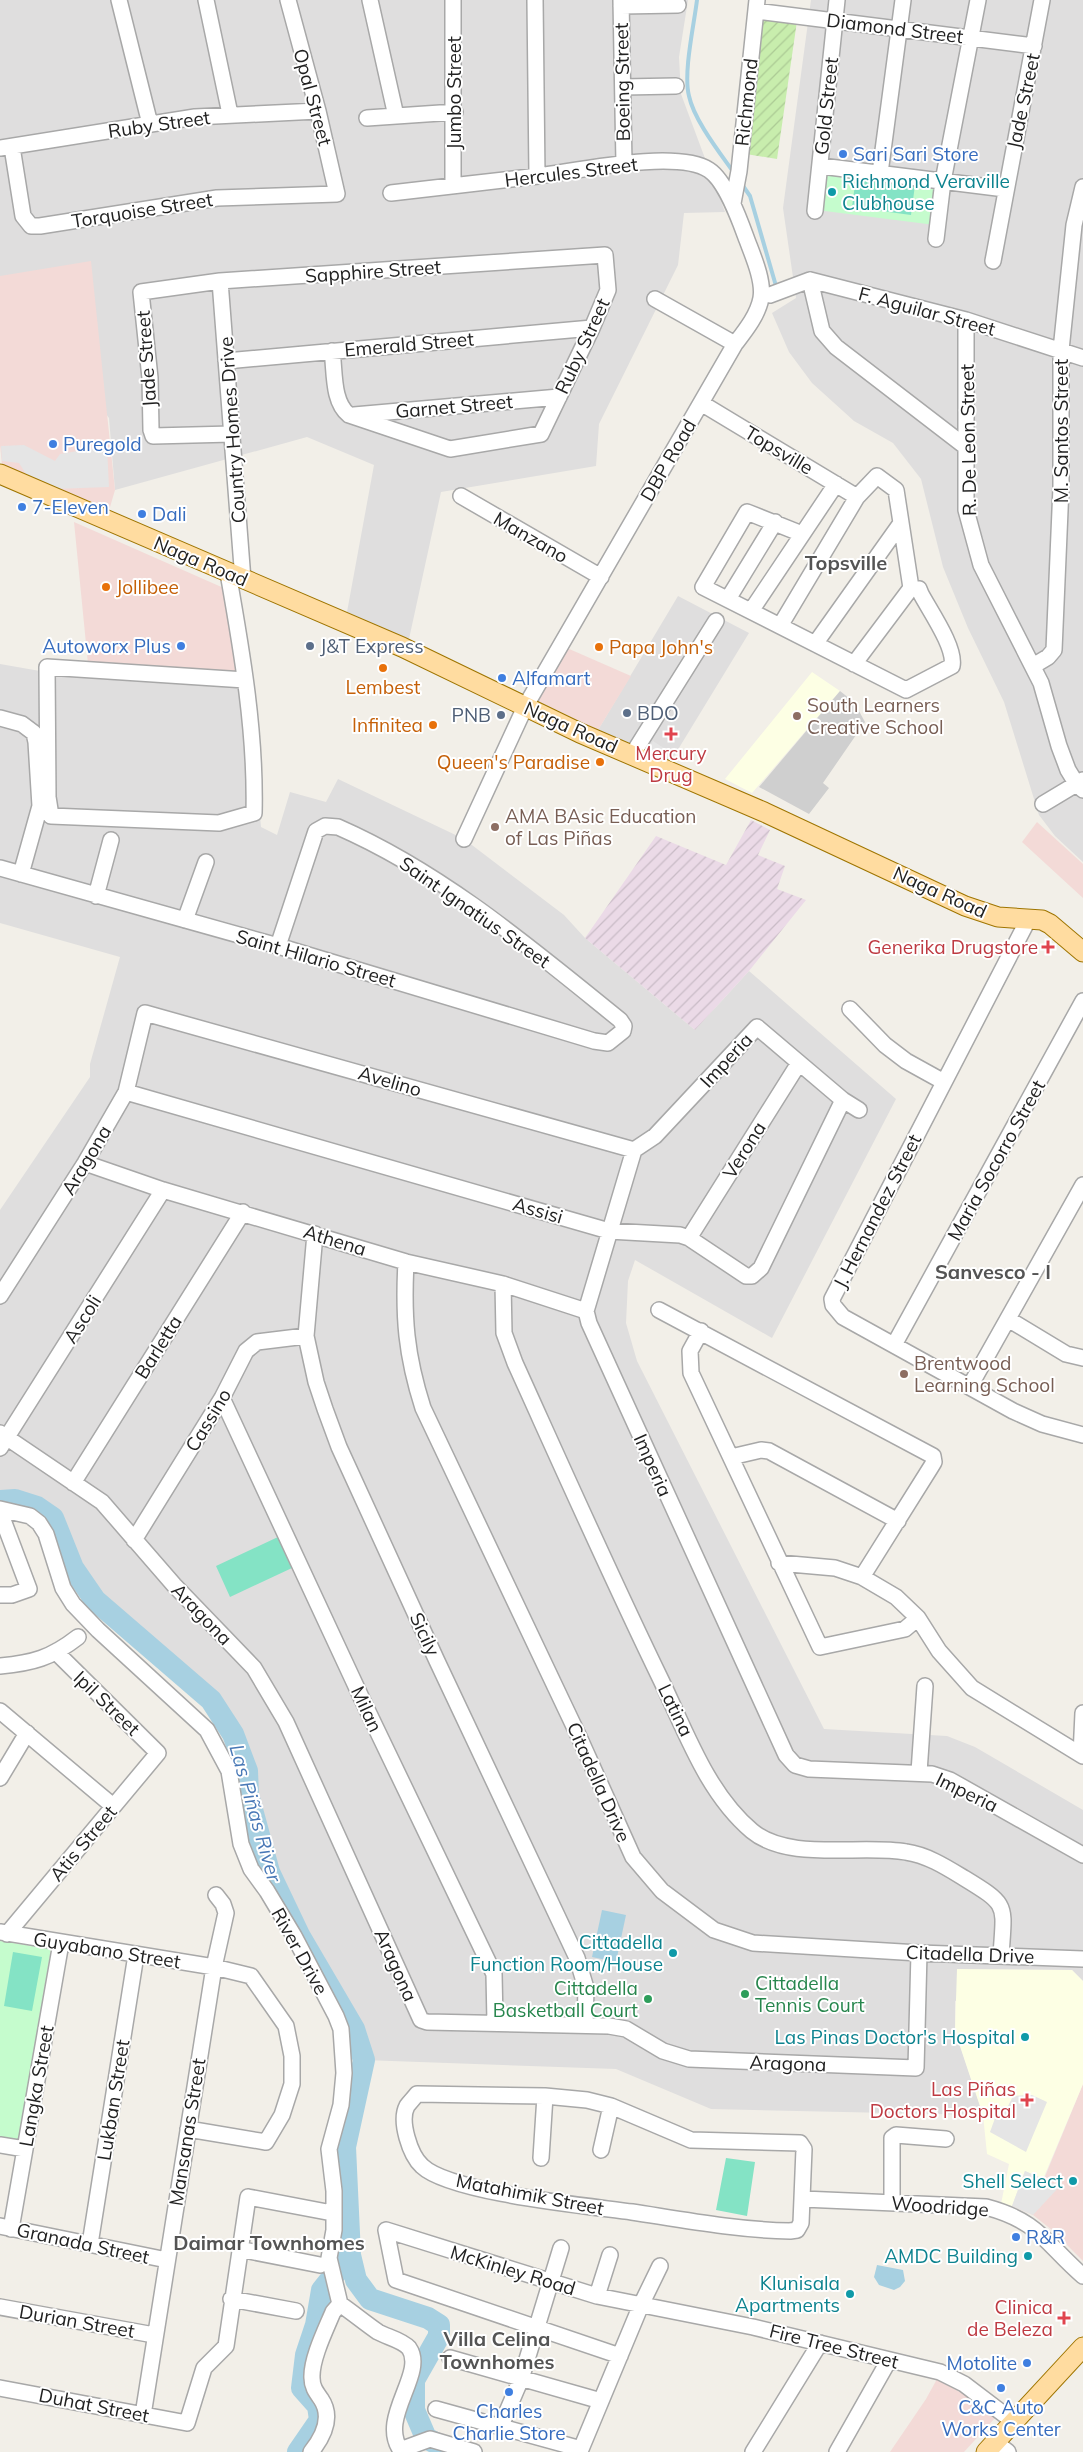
<svg xmlns="http://www.w3.org/2000/svg" width="1083" height="2452" font-family="Mulish,sans-serif">
  <defs>
    <pattern id="industrial-furrows" width="10" height="10" patternUnits="userSpaceOnUse" patternTransform="scale(1.25)"><rect width="10" height="10" fill="#ebdae7"/><path d="M-1 1l2-2M0 10L10 0M9 11l2-2" fill="none" stroke="#c9bbc6"/></pattern>
    <pattern id="garden-furrows" width="10" height="10" patternUnits="userSpaceOnUse" patternTransform="scale(1.25)"><rect width="10" height="10" fill="#c8edad"/><path d="M-1 1l2-2M0 10L10 0M9 11l2-2" fill="none" stroke="#accb95"/></pattern>
  </defs>
  <rect width="100%" height="100%" fill="#f2efe8"/>
  <path fill="#dfdede" d="M0,0H688L679,57L681,94L725,212L684,213L678,265L599,424L596,466L441,492L409,639L347,612L374,465L307,437L115,490L109,418L0,277Z
    M811,0H1083V862L1055,836L1039,815L1004,702L968,628L943,567L921,479L893,443L854,421L812,383L789,352L772,313L796,298L783,208Z
    M678,596L749,633L671,761L598,730Z
    M39,662L247,674L261,827L277,835L290,792L326,802L338,779L464,839L564,915L585,938L695,1030L749,971L896,1099L772,1338L635,1260L628,1281L626,1323L637,1361L824,1729L947,1736L975,1747L1083,1810V1981L1072,1970L955,2001V2031L983,2115L711,2109L616,2069L364,2060L354,2029L299,1935L269,1872L248,1795L247,1771L233,1734L211,1700L95,1600L73,1568L53,1518L37,1507L15,1500L0,1501V1210L90,1077V1064L120,957L0,923V664L40,671Z"/>
  <path fill="#f3dad7" d="M91,261L115,490L108,514L2,465L0,445V276Z
    M74,522L226,589L238,674L88,664Z
    M567,648L631,676L598,730L538,701Z
    M1037,822L1083,864V898L1022,842Z
    M1083,2084V2261L1052,2230L1033,2215L1012,2206L1044,2179Z
    M937,2379L979,2403L995,2418L964,2452H890L926,2399Z"/>
  <path fill="url(#industrial-furrows)" d="M751,820L770,830L758,855L785,866L777,889L806,900L749,971L695,1030L585,938L656,836L726,865Z"/>
  <path fill="#fdffe4" d="M812,672L840,691L752,793L725,779Z
    M957,1969L1072,1970L1083,1981V2084L1043,2179L1025,2171L1012,2206L1001,2204L1009,2164L987,2154L983,2115L955,2031Z"/>
  <path fill="#cfcfcf" d="M840,691L854,702L865,722L823,783L829,788L809,814L759,787Z"/>
  <path fill="#c5fccd" d="M823,170L941,183L935,225L817,210Z
    M0,1941L51,1949L18,2141L0,2137Z"/>
  <path fill="url(#garden-furrows)" d="M760,16L797,21L777,159L746,154Z"/>
  <path fill="#84e3c5" d="M856,177L915,185L911,215L852,207Z
    M278,1537L292,1568L230,1597L216,1566Z
    M13,1952L42,1957L32,2011L4,2006Z
    M726,2158L755,2162L747,2216L716,2210Z"/>
  <path fill="#e5e5e5" d="M24,445L55,461L60,454L107,446L109,487L54,489L30,480L19,463L2,461L1,446Z
    M653,741L673,754L670,759L648,749Z
    M1032,2095L1047,2102L1026,2152L990,2132L998,2110H1006L1013,2096Z
    M1025,2171L1060,2186L1033,2215L1012,2206Z"/>
  <path fill="#a7d0e1" d="M602,1910L626,1915L616,1962L592,1957Z
    M877,2265L903,2270L905,2281L900,2287L894,2290L879,2285L874,2277Z"/>
  <g fill="none" stroke-linecap="round" stroke-linejoin="round">
    <path stroke="#a7d0e1" stroke-width="4" d="M697,0C694,25 683,73 689,96C694,120 720,153 734,173
      M741,183L750,196L776,286"/>
    <path stroke="#a7d0e1" stroke-width="22" d="M0,1501L15,1500L37,1507L53,1518L73,1568L95,1600L211,1700L233,1734L247,1771L248,1795L269,1872L299,1935L354,2029L364,2060L345,2147L350,2255L356,2280L370,2299L428,2318L439,2325V2336L414,2380V2410L426,2438L449,2450
      M298,2452L320,2420L318,2406L302,2388L306,2355L316,2325L322,2290L346,2260"/>
    <g stroke="#a8a8a8" stroke-width="18">
      <path id="minor" d="M119,0L150,124
        M206,0L230,114
        M370,0L396,116
        M453,0V185
        M535,0L537,176
        M621,0L624,164
        M621,6L678,5
        M756,11L1034,46
        M623,87L676,86
        M367,118L455,112
        M12,147L23,216L31,226H40L217,198L337,194L318,111L288,0
        M0,148L195,117L318,111
        M821,166L1005,189
        M880,173L903,0
        M391,193C440,187 489,182 538,176C577,171 677,149 709,170C726,181 740,221 747,240C753,256 764,281 761,298C758,315 745,331 735,344L525,707L464,839
        M733,203L739,171L757,0
        M815,211L837,0
        M936,239L943,181L978,0
        M993,261L1042,0
        M810,280L822,331L836,347L966,447
        M220,281L243,580
        M770,295L810,280L966,320L1083,358
        M655,299L735,344
        M966,320V510L981,565L1041,683L1059,746L1068,770L1076,783L1083,790
        M226,361L592,328
        M701,403L857,497
        M354,415L559,397
        M232,434L153,436L151,430L150,378L141,292L220,281L605,255L608,290L592,328L541,434L450,449L349,415C332,402 335,371 332,351
        M461,496L601,577
        M802,534L747,512L703,587L906,690L952,666C956,648 930,611 921,594L919,589L911,588
        M228,573C242,652 256,733 254,813L219,823L51,816L48,797L47,667L245,680
        M728,599L775,522
        M751,611L836,484
        M780,626L857,497L877,476L896,490L911,588L854,664
        M815,644L901,523
        M1033,666L1048,657L1054,650L1061,487V350L1074,225L1083,187
        M0,718L22,724L34,733L36,742L40,806L21,874
        M632,755L716,621
        M1043,804L1083,780
        M0,868L278,946L594,1041L608,1043L623,1031L624,1026L620,1020C532,949 443,873 338,827L325,826L316,831L278,946
        M96,896L111,840
        M185,920L206,862
        M1028,920L832,1299L833,1305L843,1317L1013,1411L1042,1424L1083,1435
        M850,1009L885,1045L906,1061L944,1082
        M126,1092L609,1231L680,1235L689,1238L746,1276H752L761,1268L843,1100
        M859,1110L843,1100L757,1027L655,1136L634,1150L586,1311L589,1323L786,1755L795,1765L809,1769L932,1774L950,1780L1083,1855
        M85,1163L163,1190L406,1262L503,1284L586,1311
        M315,1234L306,1336L316,1382L325,1409L339,1447L437,1661L577,1958L586,1988L585,2025
        M689,1238L799,1063
        M406,1262C403,1317 406,1355 423,1408L580,1739L633,1857L662,1891L714,1930L753,1943L919,1953L1083,1959
        M503,1284L504,1333L515,1363C563,1469 610,1575 661,1680C686,1732 707,1793 752,1831C789,1862 861,1844 906,1852C927,1855 946,1867 964,1878C1010,1906 1004,1904 1001,1956
        M0,1296L85,1163L126,1092L145,1013L634,1150
        M659,1310L933,1456L934,1462L931,1467L862,1577
        M1008,1319L1066,1354L1083,1358
        M701,1331L690,1351L691,1373L820,1647L905,1629L918,1618
        M894,1345L1083,1001
        M970,1386L1083,1185
        M222,1398L361,1697L494,1974L495,2022
        M0,1433L102,1502L174,1585L254,1668L286,1722L421,2020L427,2022L609,2026L626,2029L663,2051L689,2059L916,2068L919,1953
        M0,1448L163,1190
        M731,1457L761,1450L769,1451L898,1521
        M73,1483L243,1212
        M0,1509L30,1516L39,1523L46,1534L63,1588L73,1604L98,1630L207,1730L229,1771L241,1844L251,1869L267,1891L294,1936L336,2016L341,2029L344,2073L341,2105L329,2149L334,2191V2230L329,2258L340,2304C353,2313 365,2323 378,2332C387,2337 402,2340 409,2348C427,2374 376,2419 402,2452
        M134,1540L222,1398L246,1351L257,1342L306,1336
        M779,1563L835,1568L862,1577L896,1597L918,1618L939,1651L972,1688L1083,1756
        M0,1595H12L29,1589L3,1520
        M0,1666C33,1663 51,1658 78,1637
        M0,1711L113,1806
        M1081,1755L1083,1713
        M919,1772L925,1686
        M0,1778L27,1733
        M0,1932L214,1967L251,1976L286,2026L292,2056V2084L282,2115L266,2142L188,2129
        M7,1934L158,1753L57,1653
        M417,2094L545,2096L587,2100L611,2106L691,2140L800,2143L804,2149L801,2223L797,2230L790,2231C737,2230 684,2220 632,2212C589,2206 450,2193 422,2166C410,2155 399,2121 407,2106C410,2102 414,2098 417,2094Z
        M0,2145L25,2149
        M601,2150L611,2106
        M541,2158L545,2096
        M803,2199L986,2207C1039,2221 1045,2243 1083,2276
        M892,2202V2138L896,2135L946,2139
        M0,2226L167,2260
        M11,2229L61,1943
        M90,2244L136,1955
        M239,2249L320,2265
        M597,2296L610,2255
        M231,2299L296,2311
        M0,2307L154,2335
        M620,2356L396,2280L386,2230L597,2296L753,2327L940,2372L964,2384L1014,2422
        M450,2358L601,2401
        M0,2388L187,2423L204,2368L226,2346L248,2197L327,2212
        M436,2409L581,2449L641,2305L660,2266
        M143,2415L214,1967L226,1913L223,1904L216,1895
        M500,2428L521,2379L561,2248
        M995,2442L1008,2452
        M400,2450L430,2439L474,2452
        M311,2452C323,2437 333,2417 321,2399C316,2392 312,2387 312,2378C311,2359 326,2329 333,2312L340,2304
        M753,2452L820,2343
        M837,2452L889,2360"/>
    </g>
    <g stroke="#9f7500" stroke-width="21">
      <path id="major" d="M0,474L402,647L580,733L764,812L965,906L998,917L1042,920L1050,924L1083,952
        M986,2452L1083,2347"/>
    </g>
    <use href="#minor" stroke="#fff" stroke-width="15"/>
    <use href="#major" stroke="#ffdca0" stroke-width="19"/>
  </g>
  <g fill="#3f7fe0" stroke="#fff" stroke-width="2">
    <circle cx="843" cy="154" r="5"/>
    <circle cx="53" cy="444" r="5"/>
    <circle cx="22" cy="507" r="5"/>
    <circle cx="142" cy="514" r="5"/>
    <circle cx="181" cy="646" r="5"/>
    <circle cx="502" cy="678" r="5"/>
    <circle cx="1016" cy="2237" r="5"/>
    <circle cx="1027" cy="2363" r="5"/>
    <circle cx="1001" cy="2388" r="5"/>
    <circle cx="509" cy="2392" r="5"/>
  </g>
  <g fill="#0f9aa8" stroke="#fff" stroke-width="2">
    <circle cx="832" cy="192" r="5"/>
    <circle cx="673" cy="1953" r="5"/>
    <circle cx="1025" cy="2037" r="5"/>
    <circle cx="1073" cy="2181" r="5"/>
    <circle cx="1028" cy="2256" r="5"/>
    <circle cx="850" cy="2294" r="5"/>
  </g>
  <g fill="#e8710a" stroke="#fff" stroke-width="2">
    <circle cx="106" cy="587" r="5"/>
    <circle cx="599" cy="647" r="5"/>
    <circle cx="383" cy="668" r="5"/>
    <circle cx="433" cy="725" r="5"/>
    <circle cx="600" cy="762" r="5"/>
  </g>
  <g fill="#5c6f8a" stroke="#fff" stroke-width="2">
    <circle cx="310" cy="646" r="5"/>
    <circle cx="627" cy="713" r="5"/>
    <circle cx="501" cy="715" r="5"/>
  </g>
  <g fill="#8d6e63" stroke="#fff" stroke-width="2">
    <circle cx="797" cy="716" r="5"/>
    <circle cx="495" cy="827" r="5"/>
    <circle cx="904" cy="1374" r="5"/>
  </g>
  <g fill="#e0444e" stroke="#fff" stroke-width="2">
    <path d="M668.5 726.5h5v5h5v5h-5v5h-5v-5h-5v-5h5z"/>
    <path d="M1045.5 939.5h5v5h5v5h-5v5h-5v-5h-5v-5h5z"/>
    <path d="M1024.5 2092.5h5v5h5v5h-5v5h-5v-5h-5v-5h5z"/>
    <path d="M1061.5 2310.5h5v5h5v5h-5v5h-5v-5h-5v-5h5z"/>
  </g>
  <g fill="#2e9e5b" stroke="#fff" stroke-width="2">
    <circle cx="745" cy="1994" r="5"/>
    <circle cx="648" cy="1999" r="5"/>
  </g>
  <g text-anchor="middle" dominant-baseline="central" stroke-width="4" stroke-linejoin="round" paint-order="stroke">
    <g font-size="19" fill="#212121" stroke="#fff">
      <text transform="translate(895 28) rotate(7)">Diamond Street</text>
      <text transform="translate(622 82) rotate(-91)">Boeing Street</text>
      <text transform="translate(454 93) rotate(-90)">Jumbo Street</text>
      <text transform="translate(313 97) rotate(75)">Opal Street</text>
      <text transform="translate(1023 101) rotate(-78)">Jade Street</text>
      <text transform="translate(746 102) rotate(-84)">Richmond</text>
      <text transform="translate(826 106) rotate(-84)">Gold Street</text>
      <text transform="translate(159 124) rotate(-8)">Ruby Street</text>
      <text transform="translate(571 172) rotate(-7)">Hercules Street</text>
      <text transform="translate(142 210) rotate(-9)">Torquoise Street</text>
      <text transform="translate(373 271) rotate(-4)">Sapphire Street</text>
      <text transform="translate(927 311) rotate(15)">F. Aguilar Street</text>
      <text transform="translate(409 344) rotate(-5)">Emerald Street</text>
      <text transform="translate(582 346) rotate(-65)">Ruby Street</text>
      <text transform="translate(146 359) rotate(-94)">Jade Street</text>
      <text transform="translate(454 406) rotate(-5)">Garnet Street</text>
      <text transform="translate(232 430) rotate(-94)">Country Homes Drive</text>
      <text transform="translate(1061 431) rotate(-90)">M. Santos Street</text>
      <text transform="translate(968 440) rotate(-91)">R. De Leon Street</text>
      <text transform="translate(779 450) rotate(31)">Topsville</text>
      <text transform="translate(668 460) rotate(-60)">DBP Road</text>
      <text transform="translate(531 537) rotate(30)">Manzano</text>
      <text transform="translate(201 561) rotate(23)">Naga Road</text>
      <text transform="translate(571 727) rotate(24)">Naga Road</text>
      <text transform="translate(940 892) rotate(24)">Naga Road</text>
      <text transform="translate(475 912) rotate(35)">Saint Ignatius Street</text>
      <text transform="translate(316 958) rotate(16)">Saint Hilario Street</text>
      <text transform="translate(726 1060) rotate(-47)">Imperia</text>
      <text transform="translate(390 1081) rotate(16)">Avelino</text>
      <text transform="translate(744 1150) rotate(-58)">Verona</text>
      <text transform="translate(86 1160) rotate(-59)">Aragona</text>
      <text transform="translate(996 1160) rotate(-61)">Maria Socorro Street</text>
      <text transform="translate(538 1210) rotate(16)">Assisi</text>
      <text transform="translate(877 1211) rotate(-63)">J. Hernandez Street</text>
      <text transform="translate(335 1240) rotate(17)">Athena</text>
      <text transform="translate(82 1319) rotate(-58)">Ascoli</text>
      <text transform="translate(158 1347) rotate(-58)">Barletta</text>
      <text transform="translate(208 1420) rotate(-59)">Cassino</text>
      <text transform="translate(653 1465) rotate(66)">Imperia</text>
      <text transform="translate(202 1614) rotate(46)">Aragona</text>
      <text transform="translate(425 1634) rotate(65)">Sicily</text>
      <text transform="translate(107 1703) rotate(44)">Ipil Street</text>
      <text transform="translate(367 1709) rotate(65)">Milan</text>
      <text transform="translate(676 1710) rotate(64)">Latina</text>
      <text transform="translate(599 1782) rotate(66)">Citadella Drive</text>
      <text transform="translate(967 1792) rotate(26)">Imperia</text>
      <text transform="translate(83 1843) rotate(-50)">Atis Street</text>
      <text transform="translate(107 1950) rotate(9)">Guyabano Street</text>
      <text transform="translate(300 1951) rotate(61)">River Drive</text>
      <text transform="translate(970 1954) rotate(2)">Citadella Drive</text>
      <text transform="translate(396 1965) rotate(66)">Aragona</text>
      <text transform="translate(788 2063) rotate(2)">Aragona</text>
      <text transform="translate(36 2086) rotate(-80)">Langka Street</text>
      <text transform="translate(113 2100) rotate(-81)">Lukban Street</text>
      <text transform="translate(187 2132) rotate(-81)">Mansanas Street</text>
      <text transform="translate(530 2194) rotate(11)">Matahimik Street</text>
      <text transform="translate(940 2206) rotate(4)">Woodridge</text>
      <text transform="translate(83 2243) rotate(12)">Granada Street</text>
      <text transform="translate(513 2270) rotate(17)">McKinley Road</text>
      <text transform="translate(77 2321) rotate(10)">Durian Street</text>
      <text transform="translate(834 2346) rotate(14)">Fire Tree Street</text>
      <text transform="translate(94 2405) rotate(11)">Duhat Street</text>
    </g>
    <g font-size="19" fill="#366cbe" stroke="#fff" text-anchor="start">
      <text x="853" y="154">Sari Sari Store</text>
      <text x="63" y="444">Puregold</text>
      <text x="32" y="507">7-Eleven</text>
      <text x="152" y="514">Dali</text>
      <text x="171" y="646" text-anchor="end">Autoworx Plus</text>
      <text x="512" y="678">Alfamart</text>
      <text x="1026" y="2237">R&amp;R</text>
      <text x="1017" y="2363" text-anchor="end">Motolite</text>
      <text x="1001" y="2407" text-anchor="middle">C&amp;C Auto<tspan x="1001" dy="22">Works Center</tspan></text>
      <text x="509" y="2411" text-anchor="middle">Charles<tspan x="509" dy="22">Charlie Store</tspan></text>
    </g>
    <g font-size="19" fill="#0d838f" stroke="#fff" text-anchor="end">
      <text x="842" y="181" text-anchor="start">Richmond Veraville<tspan x="842" dy="22">Clubhouse</tspan></text>
      <text x="663" y="1942">Cittadella<tspan x="663" dy="22">Function Room/House</tspan></text>
      <text x="1015" y="2037">Las Pinas Doctor's Hospital</text>
      <text x="1063" y="2181">Shell Select</text>
      <text x="1018" y="2256">AMDC Building</text>
      <text x="840" y="2283">KIunisala<tspan x="840" dy="22">Apartments</tspan></text>
    </g>
    <g font-size="19" fill="#c56008" stroke="#fff" text-anchor="start">
      <text x="116" y="587">Jollibee</text>
      <text x="609" y="647">Papa John's</text>
      <text x="383" y="687" text-anchor="middle">Lembest</text>
      <text x="423" y="725" text-anchor="end">Infinitea</text>
      <text x="590" y="762" text-anchor="end">Queen's Paradise</text>
    </g>
    <g font-size="19" fill="#4e5e75" stroke="#fff" text-anchor="start">
      <text x="320" y="646">J&amp;T Express</text>
      <text x="637" y="713">BDO</text>
      <text x="491" y="715" text-anchor="end">PNB</text>
    </g>
    <g font-size="19" fill="#785e54" stroke="#fff" text-anchor="start">
      <text x="807" y="705">South Learners<tspan x="807" dy="22">Creative School</tspan></text>
      <text x="505" y="816">AMA BAsic Education<tspan x="505" dy="22">of Las Piñas</tspan></text>
      <text x="914" y="1363">Brentwood<tspan x="914" dy="22">Learning School</tspan></text>
    </g>
    <g font-size="19" fill="#be3a42" stroke="#fff" text-anchor="end">
      <text x="671" y="753" text-anchor="middle">Mercury<tspan x="671" dy="22">Drug</tspan></text>
      <text x="1038" y="947">Generika Drugstore</text>
      <text x="1016" y="2089">Las Piñas<tspan x="1016" dy="22">Doctors Hospital</tspan></text>
      <text x="1053" y="2307">Clinica<tspan x="1053" dy="22">de Beleza</tspan></text>
    </g>
    <g font-size="19" fill="#27864d" stroke="#fff" text-anchor="start">
      <text x="755" y="1983">Cittadella<tspan x="755" dy="22">Tennis Court</tspan></text>
      <text x="638" y="1988" text-anchor="end">Cittadella<tspan x="638" dy="22">Basketball Court</tspan></text>
    </g>
    <g font-size="20" font-weight="bold" fill="#545454" stroke="#fff">
      <text x="846" y="562">Topsville</text>
      <text x="993" y="1271">Sanvesco - I</text>
      <text x="269" y="2242">Daimar Townhomes</text>
      <text x="497" y="2338">Villa Celina<tspan x="497" dy="23">Townhomes</tspan></text>
    </g>
    <g font-size="20" font-style="italic" fill="#4878b6" stroke="#fff">
      <text transform="translate(256 1813) rotate(74)">Las Piñas River</text>
    </g>
  </g>
</svg>
